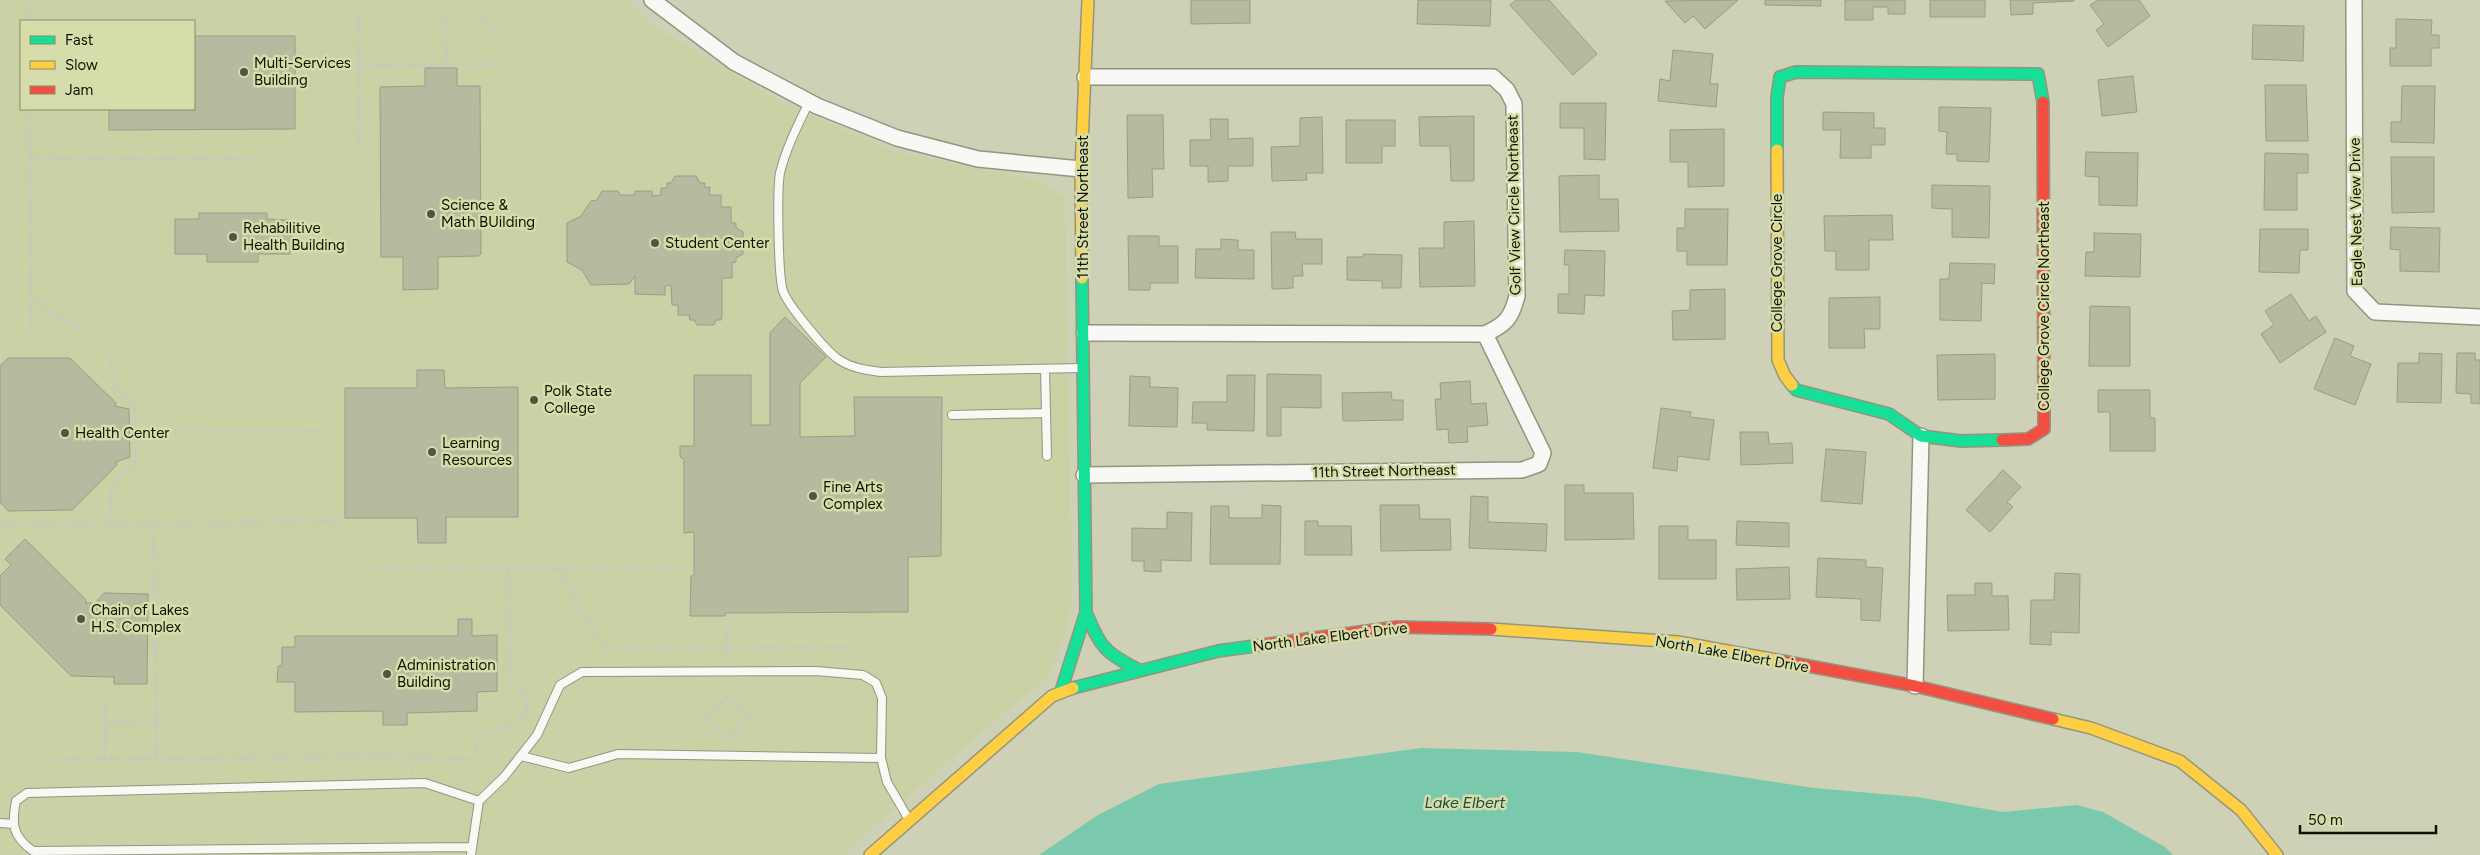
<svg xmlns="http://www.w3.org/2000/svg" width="2480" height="855" font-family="Figtree,sans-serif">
  <rect width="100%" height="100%" fill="#ced1b6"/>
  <path fill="#cbd1a5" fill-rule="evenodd" d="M0,0H629L653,25L780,102L893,151L1038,181L1065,197L1072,602L1065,634L1048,676L968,744L860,839L845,855H0ZM21,21H194V109H21Z"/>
  <path fill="#7bc9ad" d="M1421,748L1577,752L1814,788L1917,797L2003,812L2077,805L2103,812L2165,847L2173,855H1039L1098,815L1159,784Z"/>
  <path fill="#b7ba9e" stroke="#9a9c87" d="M1191,0H1250V23L1191,24Z
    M1418,0H1491L1490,26L1417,24Z
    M1516,0H1549L1597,54L1573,75L1510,5Z
    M1738,0L1705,29L1693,16L1685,23L1665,1Z
    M1765,0H1821V6L1765,5Z
    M1845,0H1905V14H1888V7H1873V20H1845Z
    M1930,0H1985V17H1930Z
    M2010,0H2074V1L2033,3V14L2011,15Z
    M2098,0H2139L2150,16L2108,47L2096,30L2104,24L2090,5Z
    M2396,19L2432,20L2431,35H2439V48H2431V66H2390V48H2396Z
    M2253,25L2304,26L2303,61L2252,59Z
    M194,36H295V129L109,130V109H194Z
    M1673,50L1713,54L1710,84H1718L1716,107L1658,101L1660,79L1670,81Z
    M425,68H457V86H480L481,254L479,256L438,257V289L403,290V257H381L380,87L425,86Z
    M2133,76L2137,112L2102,116L2098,80Z
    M2265,85H2306L2308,141H2266Z
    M2402,86H2435L2434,143L2391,142V122H2401Z
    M1560,103H1606L1605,160L1584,159V128H1560Z
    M1939,107L1991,108L1989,162L1957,161V154H1946L1947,132L1939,131Z
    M1823,112L1874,113V128H1885V145H1871V158H1840L1841,130H1823Z
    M1127,115H1163L1164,169H1152L1153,197L1128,198Z
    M1474,116V181H1451L1450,146H1420L1419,117Z
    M1322,117L1323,173H1306L1307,180L1272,181L1271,147L1300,146V118Z
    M1210,119H1228V139L1253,138V166H1228V181L1208,182V166H1190V140H1211Z
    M1346,120H1395V146H1382V163H1346Z
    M1724,129V186L1688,187V162H1670V130Z
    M2086,152L2138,153L2137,206L2099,205V177L2085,176Z
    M2265,153L2308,154V173H2297V210H2264Z
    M2391,157H2434V212L2392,213Z
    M1599,175V199H1618L1619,231L1560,232L1559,176Z
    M675,176H696L700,183H705V188L710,187L709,195H721V207H731V223H736V228L743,232V254L736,258V262L732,263V278H722V315L721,320H716L714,325H697L694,320H690L689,315H678V305H672L671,285L665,286V295L635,294V276L629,284L591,285L582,270L567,262V223L581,216L591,201L597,200L602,191H618L620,195H635V191H652V196L661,195V188H667V183H671Z
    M1932,185L1990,186L1989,238L1952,237V209L1932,208Z
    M1685,209H1728L1727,265H1687V251H1677V228H1685Z
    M199,213H267V219L289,220V230H292L290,254H258V262H207V254H175V219H199Z
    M1892,215L1893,240H1869V270H1836V251H1825L1824,216Z
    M1474,221L1475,286L1420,287L1419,248H1444V222Z
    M2391,227L2440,228L2439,272L2400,271V250L2390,249Z
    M2260,229H2308V250H2300L2299,273L2259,272Z
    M1271,232H1295L1296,239H1322V264H1302L1303,276H1293V288L1272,289Z
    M2094,233L2141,234L2140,277L2085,276L2086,252H2094Z
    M1128,236H1159V246H1178V283H1150V290H1129Z
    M1221,239L1238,240V250H1254V279L1195,278L1196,249H1221Z
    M1565,250L1605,251L1604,296L1585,295L1584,314L1558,313V294H1569V265H1564Z
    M1363,254L1402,255L1401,288H1382V281L1347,280V257H1363Z
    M1950,263L1995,264L1994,284L1982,283L1981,321L1940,320V279H1949Z
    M1725,289V339L1673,340L1672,311L1690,310V290Z
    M2291,294L2309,321L2316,316L2326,332L2280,363L2261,334L2274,325L2265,311Z
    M1880,297V329H1864L1865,348H1829V298Z
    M2090,306L2130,307V366H2089Z
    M785,317L826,357L800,383V437L855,436L854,397H942L941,556L908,557V612L725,613V616H690L691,576L694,575V532L684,533V459L680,457V446H694V375H751V425H770V333Z
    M2335,338L2354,346L2350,356L2371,364L2355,405L2314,389Z
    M2419,353L2442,354L2441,403L2397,402L2398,363H2419Z
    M2457,353H2475V360H2480V404L2471,403V394L2456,393Z
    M1995,354V399L1938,400L1937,355Z
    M8,358H70L116,403L115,406L129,409L130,457L116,462L117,465L72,510L8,511L0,502V366Z
    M417,370H444L445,388L518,387V517H446V543H418L417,518H345V388H417Z
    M1267,374L1321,375V408L1281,407V436H1267Z
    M1227,375H1255L1254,431L1207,430V423H1192L1193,402H1227Z
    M1130,376L1150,377V387L1178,388L1177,427L1129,426Z
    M1470,381L1471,404L1486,403L1488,425L1467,427L1468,442L1449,443L1448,429L1437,430L1435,399H1441L1440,383Z
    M2098,390H2150V418H2155V451H2110V412H2098Z
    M1391,392L1392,400H1403V420L1343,421L1342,393Z
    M1661,408L1691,412L1690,417L1714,420L1709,460L1678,456L1677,471L1653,468Z
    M1740,432H1768L1769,444L1792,443L1793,463L1741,465Z
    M1826,449L1866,452L1862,504L1821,501Z
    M2003,470L2021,487L2007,502L2013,507L1990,532L1966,510Z
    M1565,485H1584V493H1633L1634,539L1565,540Z
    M1471,496L1488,497V522L1547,524L1546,551L1469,548Z
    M1262,505L1281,506L1280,564H1210L1211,506H1229V518H1262Z
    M1380,505H1419L1420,519H1450L1451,550L1381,551Z
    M1167,512L1192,513L1191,561L1161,560V572L1144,571V561H1132V528L1167,529Z
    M1305,521H1318V526H1351L1352,555H1305Z
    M1737,521L1789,523V547L1736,545Z
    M1659,526H1688V540H1716V579H1659Z
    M25,539L86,600V603H95L104,593L148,594L147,684H114V677L71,676L0,605V576L11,565L5,559Z
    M1818,558L1866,560V567L1883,568L1880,621L1861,620V599L1816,597Z
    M1789,567L1790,599L1737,600L1736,569Z
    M2055,573L2080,574L2079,633L2051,632V645L2030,644L2031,600H2054Z
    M1975,583H1992V596H2008L2009,630L1948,631L1947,595H1975Z
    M458,619H472V636L497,635V691L477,692V711L407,713V725H383V711L295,712V682H277L278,666H282V647H295V636H458Z"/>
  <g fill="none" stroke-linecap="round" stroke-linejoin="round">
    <g stroke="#939580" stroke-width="10">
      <path id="lane" d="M809,102C798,125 786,148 780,173C777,190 778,275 783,291C787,304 826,351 838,359C851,368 866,370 881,372L1082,368
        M1045,369L1047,456
        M952,415L1046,413
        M521,756L569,768L618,754L881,758
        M0,823L14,824
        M470,847L33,851C13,837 11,824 16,801L27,793L425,783L479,801
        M471,855L479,801L504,777L537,735L560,685L582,672L816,671L863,675L876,683L882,698L881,758L887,782L908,818"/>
    </g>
    <g stroke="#939580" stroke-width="18">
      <path id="street" d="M652,0L734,62L817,106L897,138L978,159L1081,169
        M2354,0L2355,291L2375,312L2480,317
        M1084,333L1485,334C1506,324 1511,319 1517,296L1514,104L1507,90L1493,77H1085
        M1084,475L1522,470L1539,464L1543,453L1485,334
        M1915,686L1921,436"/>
    </g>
    <g stroke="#939580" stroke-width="14">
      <path id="fast" d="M1796,72L2038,74L2043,102
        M1777,150V97L1780,77L1796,72
        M1792,385L1796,390L1889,414L1921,436L1961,441L2002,440
        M1086,612C1100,647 1105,653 1139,670
        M1073,688L1218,651L1262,645
        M1061,691L1086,612L1082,278"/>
    </g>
    <g stroke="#939580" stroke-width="14">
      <path id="slow" d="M1777,150L1778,360L1785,376L1792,385
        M1082,278L1081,169L1088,0
        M1491,629L1678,642L1782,661
        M2053,719L2091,728L2180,761L2241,810L2277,855
        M870,855L1052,696L1073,688"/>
    </g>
    <g stroke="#939580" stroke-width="14">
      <path id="jam" d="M2002,440L2028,439L2044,429L2043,102
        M1262,645L1397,627L1491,629
        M1782,661L1915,686L2053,719"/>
    </g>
    <path stroke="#c7c8c0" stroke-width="3" stroke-dasharray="4 2.5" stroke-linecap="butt" d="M29,2V21
      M445,14L446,65
      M477,14L501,31
      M358,15V66
      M29,109L31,331
      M358,146V66L501,64
      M29,158L262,159
      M31,294L50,311L83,332
      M135,432L328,431
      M154,523L156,758
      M0,524L343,522
      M110,524C111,490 104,485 136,467L134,402C112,389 112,382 111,357
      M370,568H685
      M558,569L604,648L852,647
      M726,619L727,661
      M726,698L749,717L728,739L706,719L726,698L727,682
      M106,722L155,723
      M105,758L106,699
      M44,759L411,757
      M412,772L411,757L473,759C475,752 477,742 482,737C500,721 528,734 527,696L510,682L509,570"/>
    <use href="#lane" stroke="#f8f8f4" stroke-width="8"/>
    <use href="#street" stroke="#f8f8f4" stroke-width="15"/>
    <use href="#fast" stroke="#16e098" stroke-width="11"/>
    <use href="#slow" stroke="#ffcf43" stroke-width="11"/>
    <use href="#jam" stroke="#f24e42" stroke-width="11"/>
  </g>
  <g fill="#525541" stroke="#d6ddaa" stroke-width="2">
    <circle cx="244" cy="72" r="5"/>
    <circle cx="431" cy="214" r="5"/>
    <circle cx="233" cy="237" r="5"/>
    <circle cx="655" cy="243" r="5"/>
    <circle cx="534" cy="400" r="5"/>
    <circle cx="65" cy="433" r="5"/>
    <circle cx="432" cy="452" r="5"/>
    <circle cx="813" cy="496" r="5"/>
    <circle cx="81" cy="619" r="5"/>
    <circle cx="387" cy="674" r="5"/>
  </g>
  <g text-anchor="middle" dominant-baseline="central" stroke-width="5" stroke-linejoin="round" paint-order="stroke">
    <g font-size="15" fill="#101202" stroke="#d6ddaa" text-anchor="start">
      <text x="254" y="63">Multi-Services<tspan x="254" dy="17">Building</tspan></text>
      <text x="441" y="205">Science &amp;<tspan x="441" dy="17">Math BUilding</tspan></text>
      <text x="243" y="228">Rehabilitive<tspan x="243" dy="17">Health Building</tspan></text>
      <text x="665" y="243">Student Center</text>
      <text x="544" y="391">Polk State<tspan x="544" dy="17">College</tspan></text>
      <text x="75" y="433">Health Center</text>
      <text x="442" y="443">Learning<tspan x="442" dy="17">Resources</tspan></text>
      <text x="823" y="487">Fine Arts<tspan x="823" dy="17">Complex</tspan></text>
      <text x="91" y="610">Chain of Lakes<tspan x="91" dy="17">H.S. Complex</tspan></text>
      <text x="397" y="665">Administration<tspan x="397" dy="17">Building</tspan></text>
    </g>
    <g font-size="15" fill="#101202" stroke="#d6ddaa">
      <text transform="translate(1514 205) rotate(-91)">Golf View Circle Northeast</text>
      <text transform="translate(1083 207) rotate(-90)">11th Street Northeast</text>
      <text transform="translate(2356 212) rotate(-91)">Eagle Nest View Drive</text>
      <text transform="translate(1777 263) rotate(-90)">College Grove Circle</text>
      <text transform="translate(2044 306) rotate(-90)">College Grove Circle Northeast</text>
      <text transform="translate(1384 471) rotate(-1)">11th Street Northeast</text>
      <text transform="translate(1330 637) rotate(-7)">North Lake Elbert Drive</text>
      <text transform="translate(1732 654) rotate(10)">North Lake Elbert Drive</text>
    </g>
    <g font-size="16" font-style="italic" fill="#1d4c40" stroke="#d6ddaa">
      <text x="1465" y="802">Lake Elbert</text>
    </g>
  </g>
  <rect x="20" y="20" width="175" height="90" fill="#d6ddaa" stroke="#878c67"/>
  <rect x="30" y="36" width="25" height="8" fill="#16e098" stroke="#878c67"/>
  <text x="65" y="45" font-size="15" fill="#101202">Fast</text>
  <rect x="30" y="61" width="25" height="8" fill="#ffcf43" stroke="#878c67"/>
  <text x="65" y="70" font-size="15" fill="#101202">Slow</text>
  <rect x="30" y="86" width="25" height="8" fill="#f24e42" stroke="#878c67"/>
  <text x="65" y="95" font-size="15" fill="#101202">Jam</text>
  <path d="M2300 825v8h136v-8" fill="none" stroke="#101202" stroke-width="2.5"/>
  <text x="2308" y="825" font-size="15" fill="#101202" stroke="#d6ddaa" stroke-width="4" paint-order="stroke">50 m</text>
</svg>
